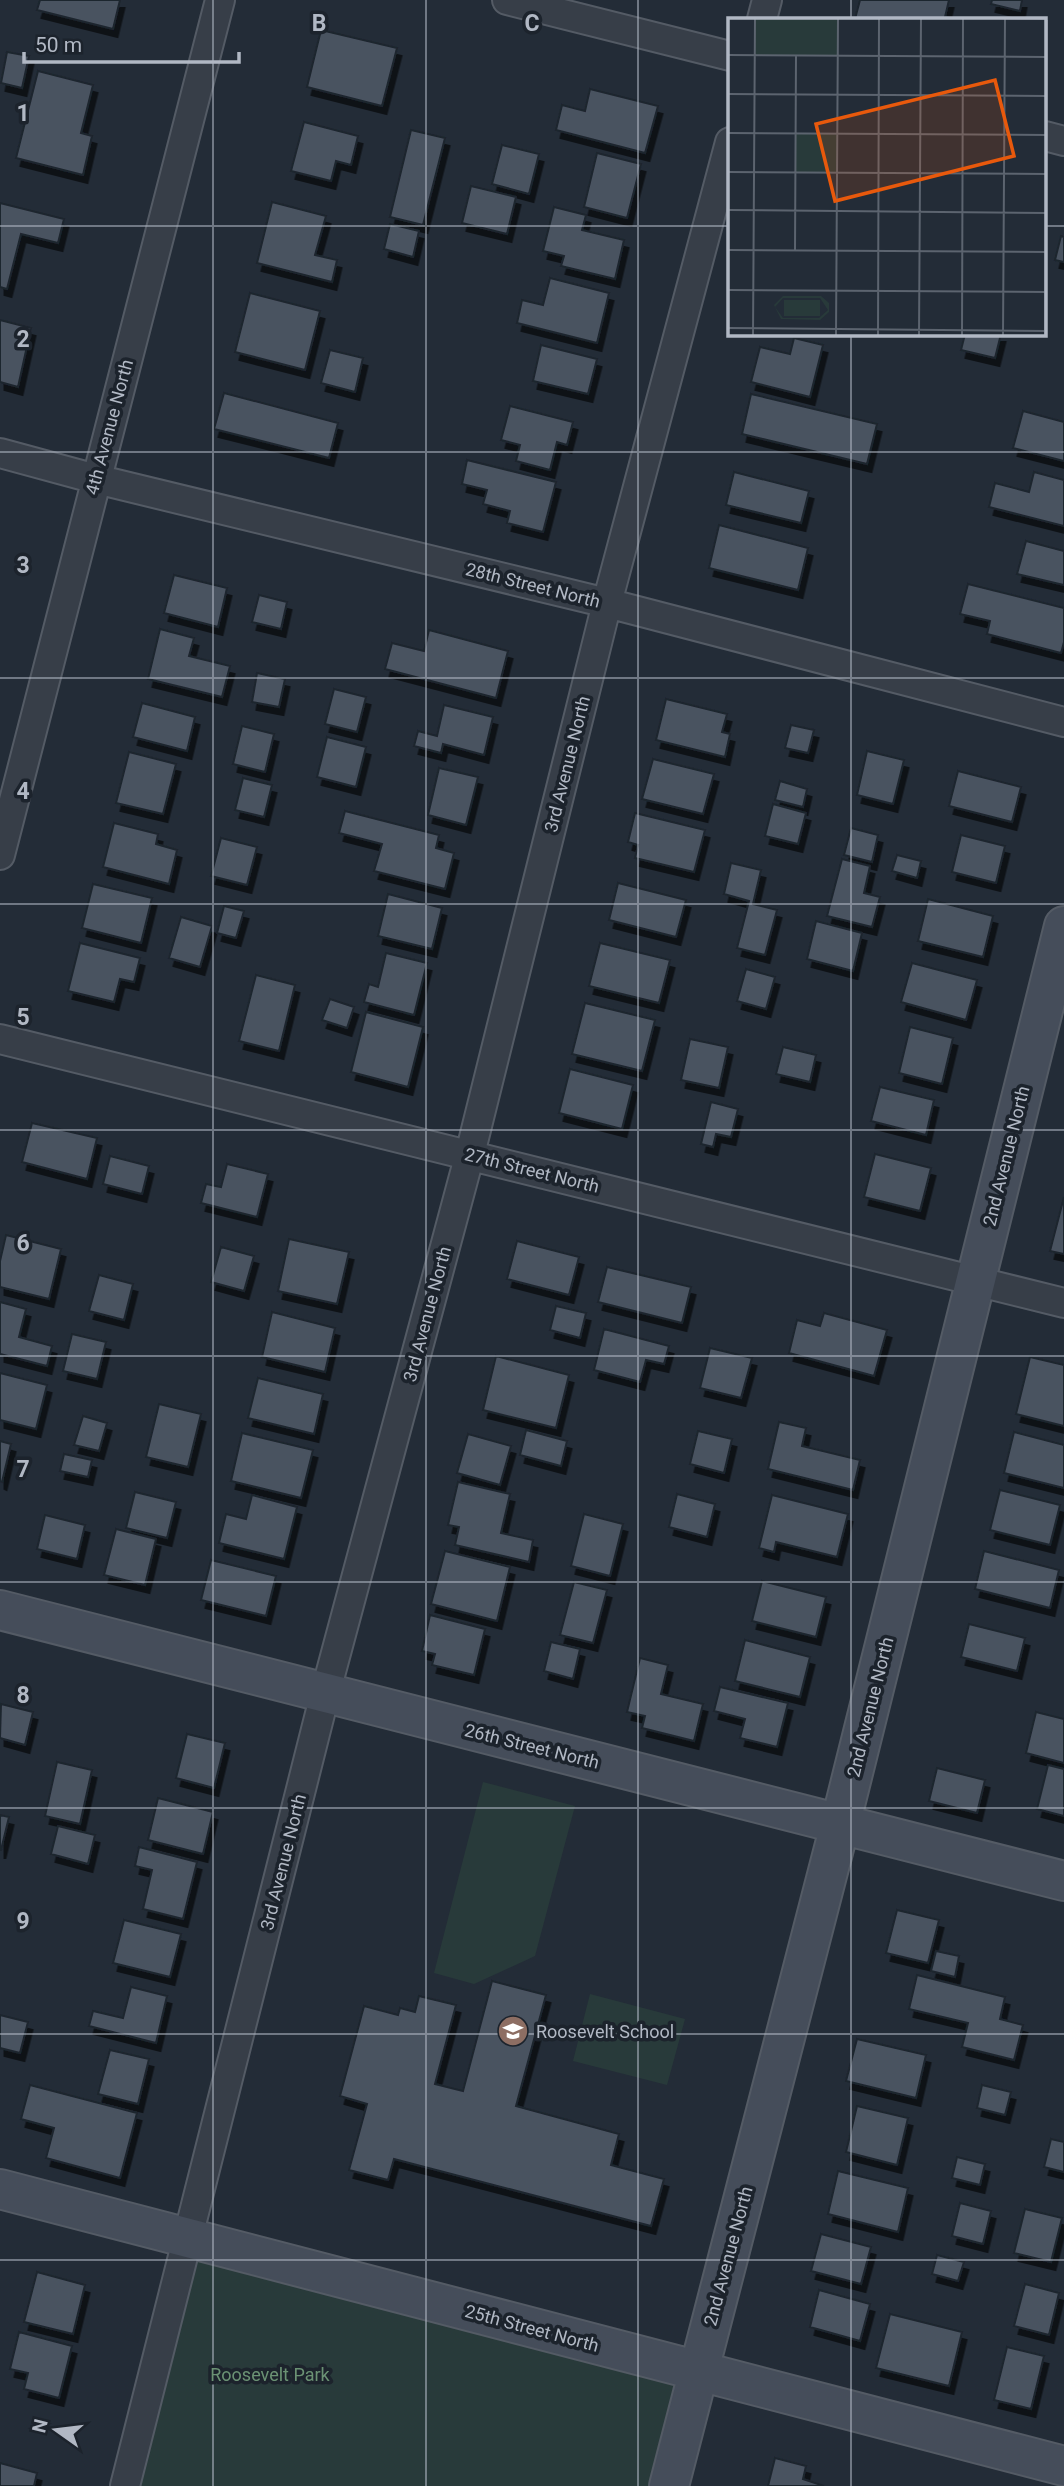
<svg xmlns="http://www.w3.org/2000/svg" width="1064" height="2486" font-family="Roboto,sans-serif">
  <defs>
    <filter id="shadow"><feDropShadow dx="4.5" dy="8" stdDeviation="0" flood-color="#0009"/></filter>
  </defs>
  <rect width="100%" height="100%" fill="#232c37"/>
  <path fill="#283a3a" d="M483,1782L575,1806L535,1956L474,1984L434,1973Z
    M590,1994L685,2019L667,2085L573,2061Z
    M188,2238L698,2372L669,2486H125Z"/>
  <path fill="#4a5361" stroke="#1e252e" stroke-width="2" filter="url(#shadow)" d="M40,0H120L113,29L37,10Z
    M860,0H949L945,17L953,19H855Z
    M992,0H1022L1020,11L991,4Z
    M321,30L397,48L382,106L307,87Z
    M7,52L29,56L22,88L1,83Z
    M38,71L93,85L81,133L92,136L83,175L16,158Z
    M590,89L658,106L645,153L556,130L562,105L585,111Z
    M304,122L358,136L351,165L336,161L331,181L291,171Z
    M411,130L445,138L423,225L390,217Z
    M502,145L539,154L529,194L492,184Z
    M597,153L641,164L627,218L584,207Z
    M471,186L516,197L507,234L462,223Z
    M272,202L326,216L315,255L337,260L332,282L257,263Z
    M0,203L64,219L58,243L21,234L7,289L0,287Z
    M554,207L586,215L582,230L624,240L615,279L561,266L564,256L543,251Z
    M390,224L419,231L413,257L384,249Z
    M1061,236L1064,237V262L1055,260Z
    M550,278L609,293L597,343L517,323L522,300L543,305Z
    M250,293L320,311L305,370L235,352Z
    M0,320L31,328L18,387L0,382Z
    M965,334H1001L995,358L961,350Z
    M794,338L823,345L810,397L751,382L760,347L790,354Z
    M541,345L597,359L588,394L533,381Z
    M330,350L363,358L355,392L321,383Z
    M224,393L338,423L329,458L214,429Z
    M751,394L877,424L867,464L742,434Z
    M510,406L573,422L567,445L557,442L550,470L516,461L520,445L501,440Z
    M1023,411L1064,422V461L1013,448Z
    M467,460L556,482L543,532L507,523L510,511L483,504L487,490L462,484Z
    M734,472L809,491L801,523L726,505Z
    M1034,472L1064,480V526L989,507L995,483L1029,492Z
    M719,525L808,548L798,590L709,568Z
    M1026,541L1064,551V585L1017,574Z
    M174,575L227,588L218,627L164,613Z
    M968,584L1064,608V642L1061,653L987,634L990,621L960,614Z
    M259,595L287,602L281,629L252,622Z
    M160,629L194,638L189,656L230,666L222,697L148,679Z
    M429,630L508,651L496,698L385,669L392,643L424,651Z
    M257,673L285,679L279,707L252,702Z
    M334,689L366,697L357,732L325,724Z
    M666,699L727,714L722,732L730,734L725,757L656,740Z
    M142,703L195,717L187,751L133,737Z
    M444,705L493,717L484,755L443,744L441,753L414,746L418,731L437,736Z
    M791,725L814,730L808,753L785,748Z
    M242,726L274,734L265,772L233,764Z
    M327,737L366,747L356,787L317,777Z
    M867,751L904,760L893,804L857,795Z
    M129,752L176,764L163,814L116,803Z
    M653,759L714,774L703,814L642,799Z
    M439,768L478,777L466,825L428,815Z
    M958,771L1021,787L1012,822L949,806Z
    M243,778L272,785L264,817L235,810Z
    M780,781L807,789L803,807L775,800Z
    M773,804L806,813L798,844L765,836Z
    M345,811L439,835L436,848L454,853L445,889L374,871L382,844L339,833Z
    M635,813L705,830L694,872L635,858L638,845L628,842Z
    M114,823L158,834L156,844L177,850L169,884L103,867Z
    M851,828L878,835L872,862L844,855Z
    M961,835L1005,846L996,883L952,872Z
    M221,838L257,847L247,885L211,876Z
    M897,855L921,861L917,878L892,871Z
    M842,859L870,866L864,893L880,897L872,927L827,916Z
    M731,863L761,870L753,904L777,910L765,955L737,948L749,901L724,894Z
    M618,883L686,900L676,937L609,920Z
    M93,884L152,898L141,943L82,928Z
    M388,894L442,908L432,949L378,936Z
    M928,899L993,916L983,957L918,941Z
    M224,906L244,911L236,938L217,933Z
    M181,917L212,926L200,967L169,958Z
    M816,921L862,933L853,971L807,959Z
    M80,943L140,958L134,982L120,979L114,1002L68,991Z
    M600,943L670,960L659,1003L589,986Z
    M386,953L427,963L414,1015L364,1002L369,984L378,987Z
    M912,963L977,980L966,1020L901,1002Z
    M746,969L775,977L766,1009L737,1001Z
    M256,975L295,985L279,1051L239,1041Z
    M330,999L354,1007L347,1028L322,1020Z
    M585,1003L655,1020L642,1071L572,1054Z
    M366,1012L423,1027L408,1087L351,1072Z
    M910,1027L953,1038L942,1084L899,1073Z
    M690,1039L728,1047L719,1088L681,1080Z
    M783,1047L816,1055L810,1082L776,1074Z
    M570,1069L633,1085L622,1129L559,1113Z
    M880,1087L934,1100L926,1135L871,1121Z
    M711,1102L738,1109L731,1137L716,1134L713,1147L701,1144Z
    M32,1123L97,1138L87,1179L22,1162Z
    M875,1154L931,1168L920,1211L864,1197Z
    M110,1156L149,1166L142,1194L103,1184Z
    M227,1164L268,1174L257,1217L201,1203L206,1184L221,1187Z
    M1064,1197V1254L1050,1251Z
    M6,1235L61,1249L49,1299L0,1287V1261Z
    M289,1239L349,1252L337,1304L278,1291Z
    M517,1241L579,1257L569,1295L507,1279Z
    M221,1247L254,1256L244,1291L211,1282Z
    M607,1267L691,1287L682,1323L598,1302Z
    M99,1275L133,1284L124,1320L89,1311Z
    M0,1302L26,1309L19,1337L52,1346L47,1366L0,1354Z
    M556,1306L586,1313L580,1338L550,1330Z
    M272,1312L335,1328L325,1372L262,1357Z
    M824,1313L887,1330L874,1376L789,1353L797,1320L820,1326Z
    M604,1329L669,1346L664,1364L646,1360L640,1382L594,1370Z
    M72,1334L106,1342L97,1379L63,1371Z
    M710,1348L752,1358L741,1398L700,1388Z
    M496,1356L569,1375L556,1428L483,1410Z
    M1030,1357L1064,1365V1426L1016,1414Z
    M0,1373L47,1385L36,1429L0,1420Z
    M258,1378L323,1394L314,1434L248,1418Z
    M159,1404L201,1414L188,1467L146,1457Z
    M83,1416L107,1423L99,1451L74,1445Z
    M779,1422L806,1428L802,1446L860,1460L853,1490L768,1469Z
    M526,1430L567,1441L561,1466L520,1455Z
    M698,1431L732,1439L724,1473L690,1464Z
    M1014,1432L1064,1445V1488L1004,1473Z
    M242,1433L313,1450L301,1498L231,1481Z
    M468,1434L511,1446L500,1485L457,1473Z
    M0,1441L11,1444L2,1482L0,1481Z
    M64,1454L92,1460L88,1477L60,1471Z
    M458,1482L510,1494L501,1533L533,1540L529,1562L455,1545L459,1527L448,1525Z
    M1000,1490L1060,1505L1050,1545L990,1530Z
    M135,1492L176,1502L167,1538L126,1528Z
    M677,1494L715,1504L707,1537L669,1527Z
    M252,1495L297,1507L284,1559L219,1543L226,1514L246,1519Z
    M772,1495L848,1514L837,1557L776,1542L774,1552L759,1548Z
    M584,1514L623,1524L610,1576L571,1566Z
    M45,1515L85,1525L77,1559L37,1549Z
    M116,1529L156,1539L145,1585L104,1575Z
    M445,1551L510,1567L497,1621L431,1604Z
    M984,1551L1059,1570L1050,1608L975,1589Z
    M211,1560L276,1576L266,1616L201,1600Z
    M762,1581L826,1597L816,1637L752,1621Z
    M574,1582L607,1590L593,1643L560,1635Z
    M430,1615L485,1629L474,1675L432,1665L435,1654L422,1651Z
    M969,1624L1025,1638L1017,1671L961,1657Z
    M745,1640L810,1657L800,1697L735,1681Z
    M551,1642L580,1649L573,1679L544,1671Z
    M640,1658L668,1665L661,1694L703,1704L694,1741L642,1728L645,1716L627,1712Z
    M720,1687L788,1703L777,1747L740,1738L745,1719L714,1711Z
    M1,1704L33,1712L25,1745L0,1738Z
    M1036,1712L1064,1719V1763L1026,1753Z
    M187,1734L225,1743L214,1788L176,1778Z
    M57,1762L92,1770L80,1824L45,1816Z
    M1048,1765L1064,1769V1816L1037,1809Z
    M937,1768L985,1780L977,1813L929,1801Z
    M158,1798L213,1812L203,1854L148,1840Z
    M0,1815L9,1817L1,1850H0Z
    M58,1826L95,1835L88,1864L51,1854Z
    M139,1847L197,1862L183,1919L143,1909L152,1870L135,1866Z
    M897,1910L939,1920L928,1963L886,1953Z
    M124,1920L181,1934L170,1977L113,1963Z
    M936,1951L959,1956L955,1977L931,1971Z
    M917,1975L1005,1997L1000,2019L1023,2025L1014,2060L962,2047L968,2023L909,2009Z
    M492,1981L546,1995L516,2106L619,2134L611,2165L664,2179L651,2226L394,2159L388,2180L349,2170L367,2104L340,2096L364,2006L398,2015L400,2008L415,2012L419,1996L456,2005L435,2084L463,2091Z
    M131,1987L167,1996L156,2043L89,2026L93,2011L123,2018Z
    M0,2015L28,2022L20,2053L0,2048Z
    M857,2039L926,2055L916,2098L846,2081Z
    M110,2050L149,2059L138,2104L98,2094Z
    M30,2085L137,2113L120,2178L46,2158L54,2128L21,2119Z
    M982,2085L1011,2092L1005,2115L977,2108Z
    M857,2106L908,2118L897,2165L846,2152Z
    M1051,2139L1064,2142V2172L1044,2167Z
    M957,2157L985,2164L980,2185L952,2178Z
    M838,2171L908,2188L898,2232L828,2214Z
    M960,2203L991,2211L983,2244L952,2236Z
    M1025,2209L1062,2218L1051,2262L1014,2253Z
    M821,2234L871,2247L861,2284L811,2271Z
    M937,2255L964,2262L958,2281L932,2274Z
    M37,2272L85,2285L73,2334L24,2322Z
    M1025,2284L1059,2293L1049,2335L1014,2326Z
    M819,2290L870,2304L860,2341L810,2327Z
    M890,2314L962,2332L949,2386L876,2368Z
    M19,2332L72,2346L59,2398L24,2389L28,2373L10,2369Z
    M1007,2347L1044,2356L1031,2409L994,2400Z
    M775,2458L806,2466L803,2479L824,2486H768Z
    M0,2463L37,2473L34,2486H0Z"/>
  <g fill="none" stroke-linecap="round" stroke-linejoin="round">
    <g stroke="#545b65" stroke-width="32">
      <path id="street" d="M507,0L730,56
        M762,19L767,0
        M1045,136L1064,141
        M0,453L96,479L607,603L1064,722
        M0,855L220,0
        M0,1039L1064,1303
        M125,2486L325,1694L470,1154L607,603L730,142"/>
    </g>
    <g stroke="#545b65" stroke-width="42">
      <path id="secondary" d="M0,1610L1064,1881
        M0,2189L1064,2466
        M669,2486L840,1825L1064,926"/>
    </g>
    <use href="#street" stroke="#373e48" stroke-width="28"/>
    <use href="#secondary" stroke="#454d5a" stroke-width="38"/>
  </g>
  <path fill="none" stroke="#b1b8c4" stroke-width="2" stroke-opacity="0.55" d="M213,0V2486M426,0V2486M638,0V2486M851,0V19M0,226H730M1045,226H1064M851,334V2486M0,452H1064M0,678H1064M0,904H1064M0,1130H1064M0,1356H1064M0,1582H1064M0,1808H1064M0,2034H1064M0,2260H1064"/>
  <defs>
    <g id="school-disc" transform="scale(1.575)"><circle r="9.5" fill="#8d6e63" stroke="#1c232c"/><path d="M0-5L7-2L0 1L-7-2ZM-4 1L0 2.5L4 1V4Q0 6-4 4Z" fill="#fff"/></g>
  </defs>
  <g fill-rule="evenodd">
    <use href="#school-disc" x="513" y="2031"/>
  </g>
  <g text-anchor="middle" dominant-baseline="central" stroke-width="7" stroke-linejoin="round" paint-order="stroke">
    <g font-size="18" fill="#b1b8c4" stroke="#1c232c">
      <text transform="translate(109 427) rotate(-75)">4th Avenue North</text>
      <text transform="translate(533 585) rotate(14)">28th Street North</text>
      <text transform="translate(567 764) rotate(-76)">3rd Avenue North</text>
      <text transform="translate(1006 1156) rotate(-76)">2nd Avenue North</text>
      <text transform="translate(532 1170) rotate(14)">27th Street North</text>
      <text transform="translate(427 1314) rotate(-75)">3rd Avenue North</text>
      <text transform="translate(870 1707) rotate(-76)">2nd Avenue North</text>
      <text transform="translate(532 1746) rotate(14)">26th Street North</text>
      <text transform="translate(283 1862) rotate(-76)">3rd Avenue North</text>
      <text transform="translate(728 2256) rotate(-75)">2nd Avenue North</text>
      <text transform="translate(532 2328) rotate(15)">25th Street North</text>
    </g>
    <g font-size="18" fill="#b1b8c4" stroke="#1c232c" text-anchor="start">
      <text x="536" y="2031">Roosevelt School</text>
    </g>
    <g font-size="18" fill="#6b9274" stroke="#1c232c">
      <text x="270" y="2374">Roosevelt Park</text>
    </g>
  </g>
  <g transform="translate(728 18)">
    <rect width="318" height="318" fill="#232c37"/>
    <path d="M27,0H110V38L26,37ZM68,115H110L109,154H67ZM55,278H93L101,285V294L92,302L53,301L46,287ZM55,280H92L100,292L91,300H55L47,289ZM56,282H92V298H56Z" fill="#283a3a" fill-rule="evenodd"/>
    <path fill="none" stroke="#5c646f" stroke-width="2" d="M267,0L319,1M0,37L319,39M0,76L319,78M0,115L319,117M0,154L319,156M0,192L319,195M0,232L319,234M67,232L68,38M0,272L319,274M0,310L319,313M25,318L27,0M108,318L110,0M150,318L151,0M191,318L193,0M234,318L235,0M275,318L277,0M317,318L319,2"/>
    <path fill="#e8590c" fill-opacity="0.15" stroke="#e8590c" stroke-width="3.5" d="M267,62L286,138L107,183L88,106Z"/>
    <rect width="318" height="318" fill="none" stroke="#b1b8c4" stroke-width="3.5"/>
  </g>
  <g font-size="23" text-anchor="middle" font-weight="bold" fill="#b1b8c4" stroke="#1c232c" stroke-width="7" stroke-linejoin="round" paint-order="stroke">
    <text x="319" y="31">B</text>
    <text x="532" y="31">C</text>
    <text x="23" y="121">1</text>
    <text x="23" y="347">2</text>
    <text x="23" y="573">3</text>
    <text x="23" y="799">4</text>
    <text x="23" y="1025">5</text>
    <text x="23" y="1251">6</text>
    <text x="23" y="1477">7</text>
    <text x="23" y="1703">8</text>
    <text x="23" y="1929">9</text>
  </g>
  <g transform="translate(56 2430) rotate(284)" stroke="#1c232c" stroke-width="5" paint-order="stroke">
  <path d="M0-5L12 26L0 18L-12 26Z" fill="#b1b8c4"/>
  <text y="-10" font-size="19" font-weight="bold" text-anchor="middle" fill="#b1b8c4">N</text>
  </g>
  <path d="M24 52v10h215v-10" fill="none" stroke="#b1b8c4" stroke-width="3.5"/>
  <text x="35" y="52" font-size="21" fill="#b1b8c4" stroke="#1c232c" stroke-width="5" paint-order="stroke">50 m</text>
</svg>
